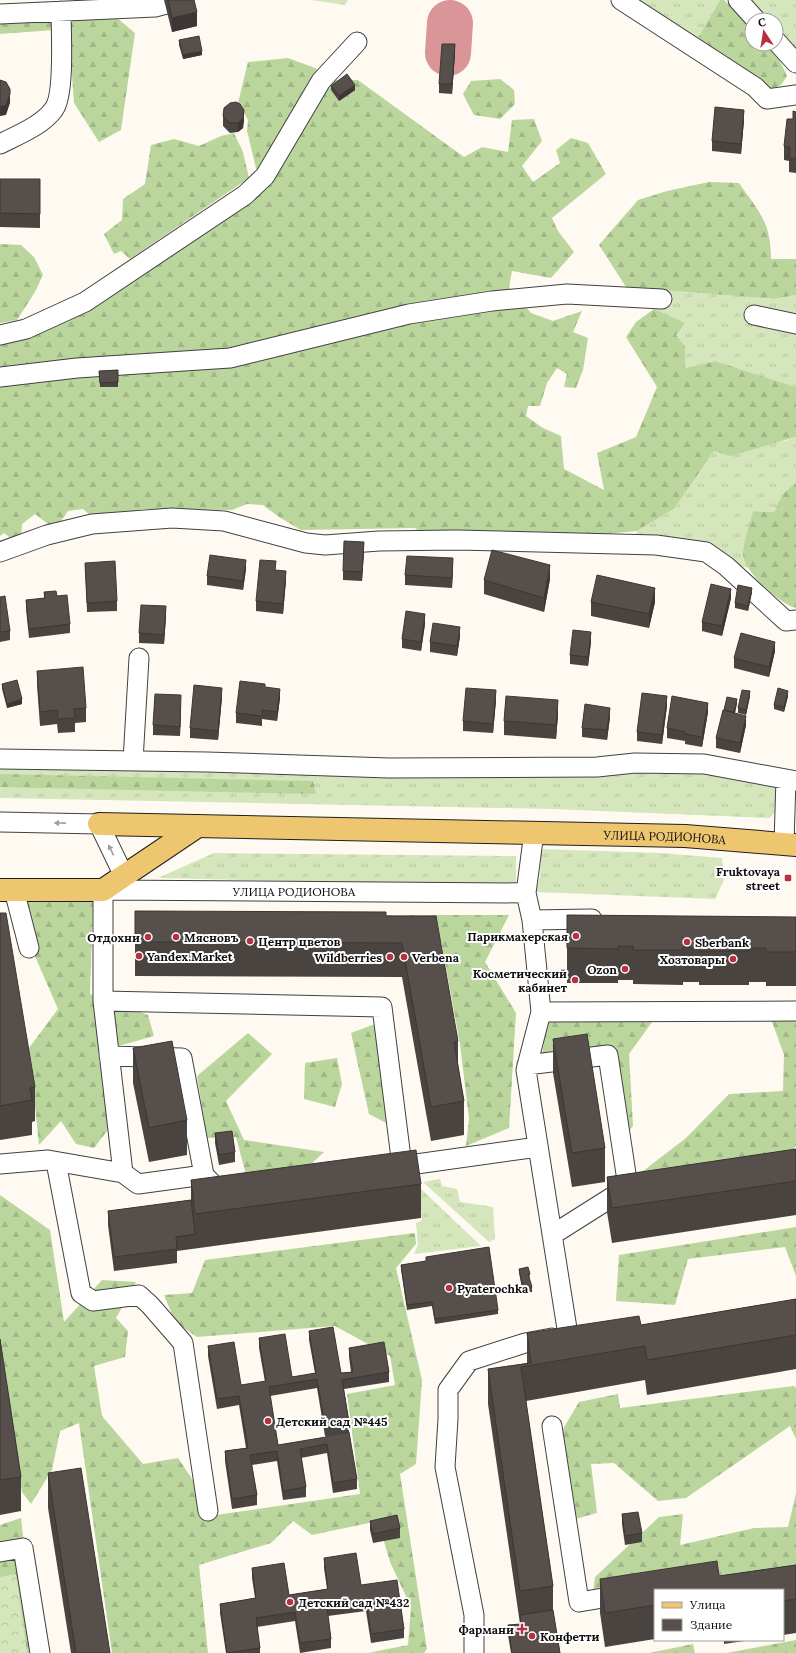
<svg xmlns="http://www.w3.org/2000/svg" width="796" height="1653" font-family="Lora,serif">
  <defs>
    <pattern id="grass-tufts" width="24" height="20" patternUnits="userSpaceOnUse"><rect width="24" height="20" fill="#d5e6bc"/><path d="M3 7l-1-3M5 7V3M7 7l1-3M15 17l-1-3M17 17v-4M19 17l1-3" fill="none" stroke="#b6c4a0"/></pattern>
    <pattern id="forest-firs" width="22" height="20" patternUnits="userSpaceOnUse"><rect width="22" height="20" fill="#bbd69d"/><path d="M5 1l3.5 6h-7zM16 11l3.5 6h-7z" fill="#a0b686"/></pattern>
    <pattern id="park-crowns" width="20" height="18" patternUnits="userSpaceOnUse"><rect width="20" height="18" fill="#d5e6bc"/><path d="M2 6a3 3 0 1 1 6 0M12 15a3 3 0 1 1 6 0" fill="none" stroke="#b6c4a0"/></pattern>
  </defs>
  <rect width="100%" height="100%" fill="#fefaf1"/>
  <path fill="url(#grass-tufts)" d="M311,0H348L345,5Z
    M633,0H720L698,38Z
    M745,0H796V55L776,34V20H763Z
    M656,289L774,299L796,295V387L715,361L685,368V346L654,309Z
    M796,437V482L782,495L774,512L753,511L743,554L748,568L709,558L634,548L637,531L674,509L714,451L785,441Z
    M0,766L700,771L773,784L778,790L776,811L770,818L552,809L0,798Z
    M541,849L660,853L722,858L724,880L715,899L536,892L540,876Z
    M214,853L516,856V886L158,878Z
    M440,1179L442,1186L457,1189L460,1202L493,1207L495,1239L489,1242L423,1182Z
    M419,1187L481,1246L414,1254L418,1245L416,1223L422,1220Z"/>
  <path fill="url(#forest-firs)" d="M720,0H724L752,26V44H769L780,61L787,76L781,85L771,89L749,76L698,38Z
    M52,16L54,30L0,34V18Z
    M117,18L135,33L121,130L99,142L74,103L68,21Z
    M288,58L315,68L330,80H358L464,157L482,147L508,152L512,120L534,119L542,141L522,166L533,182L560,163L556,150L571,138L588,143L606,174L552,218L558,231L574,252L551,278L512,271L509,287L531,313L553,321L582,311L573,332L588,338L583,370L576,388L564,387L567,374L557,368L547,383L540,406H528L526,416L543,428L561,436L564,469L604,490L597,453L636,437L657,387L626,337L636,322L654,309L685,323L676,335L685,346V368L715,361L796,387V437L730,456L714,451L674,509L637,531L605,534L424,536L415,528L301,530L279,517L263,505L247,504L232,510L143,509L128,512L90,515L83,509L68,511L59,524H48L35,514L22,524L21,538L13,540L4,533L0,536V341L109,296L262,193L247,131L248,120L238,103L248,62Z
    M500,79L514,90L515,104L500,119L474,115L463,94L471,81Z
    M234,133L243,152L249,178L130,259L121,251L114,254L104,234L122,220L123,199L145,184L151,145L174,139L199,146L221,136Z
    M709,182L739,183C759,212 771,222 771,259H796V295L774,299L626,287L599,245L638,200L667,191Z
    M0,244L21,245L34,257L43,275L35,292L17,320L0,323Z
    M796,482V608C780,604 743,571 743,554C743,544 750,522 753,511L774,512L782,495Z
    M0,774L313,781L316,794L0,787Z
    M25,900H93L90,994L148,1015L154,1036L98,1052L110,1127L94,1148L76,1144L61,1121L39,1145L29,1048L58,1009L24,931Z
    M262,915H509L485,962L516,1013L509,1128L466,1146L469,1119L460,1044L441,941Z
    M765,1002H796V1145L792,1152L634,1178L686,1138L729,1094L783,1091L784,1055Z
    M655,1018L629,1054L633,1126L625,1136L598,1051L541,1065L546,1022Z
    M375,1024L390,1125L369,1114L351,1033Z
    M248,1033L272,1054L226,1101L244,1140L324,1152L311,1164L246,1175L236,1137L207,1138L197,1076Z
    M337,1058L342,1084L335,1107L304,1099L305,1063Z
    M0,1195L50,1230L64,1322L102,1280L136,1282L116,1318L128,1331L125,1357L94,1366L102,1416L143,1464L178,1458L216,1515L360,1494L347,1394L395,1385L390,1356L335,1326L197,1337L175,1322L164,1295L192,1293L205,1260L415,1233L416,1244L396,1268L422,1380L416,1464L400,1474L427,1649L424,1653H368L408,1645L411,1607L390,1562L378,1521L312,1535L293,1521L271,1543L199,1565L208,1653H112L79,1423L60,1431L52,1470L31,1504L22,1492L0,1353Z
    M796,1227V1276L785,1247L688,1259L675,1305L616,1301L619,1255Z
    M794,1386L796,1388V1439L790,1426L686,1498L658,1501L614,1463L591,1464L597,1513L561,1523L553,1446L579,1402L618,1394L620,1408Z
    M796,1493V1587L655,1590L593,1593L595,1577L659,1517L683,1514L680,1545L754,1528L788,1527Z
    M21,1518L37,1653H0V1525Z
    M796,1640V1653H726Z
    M693,1644L695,1653H649Z"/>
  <path fill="url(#park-crowns)" d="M16,1574L27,1653H0V1577Z"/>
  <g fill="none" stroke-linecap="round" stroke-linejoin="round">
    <path stroke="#da9598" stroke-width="46" d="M448,53L450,23"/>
    <g stroke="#414141" stroke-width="21">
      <path id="minor" d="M621,0L755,87L767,99L796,95
        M738,0L756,20
        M0,14L155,7L181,0
        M776,41L796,63
        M0,144C18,135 43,125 54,109C65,94 61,31 61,11
        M754,315L796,324
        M0,335L26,329L85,302L245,195L265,176L321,81L357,42
        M0,377L77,368L230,358L409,314L492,301L567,294L662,299
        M0,552L47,535L92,524L172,518L224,521L306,543L325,545L379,541L457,540L656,545L706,552L726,566L786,621L796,620
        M0,759L207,762L389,768L597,767L635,763L704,764L796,781
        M133,761L139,658
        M0,822L99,824L124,876
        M534,832L526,893L103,890V1001L382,1007L402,1166L538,1147
        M784,843L786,779
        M14,890L29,948
        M526,893L532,920L541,1012L796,1011
        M532,920L592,919
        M103,1001L123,1173
        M541,1012L526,1070L568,1335
        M109,1056L182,1058L204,1175
        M527,1065L608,1055L628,1187L640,1185
        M56,1162L81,1293L93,1301L139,1295L150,1305L183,1343L208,1511
        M0,1164L48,1160L123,1173L138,1184L204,1175L219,1191L228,1189
        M552,1235L628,1187
        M552,1426L579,1602L627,1594
        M0,1552L23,1548L40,1653
        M474,1653V1615L445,1467L448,1419V1390L469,1361L525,1343L552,1338"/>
    </g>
    <g stroke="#1f1f1f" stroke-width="24">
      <g id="major">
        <path id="s1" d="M99,824L685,836L796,845"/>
        <path d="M0,890H103L198,826"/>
      </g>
    </g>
    <use href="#minor" stroke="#fff" stroke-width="19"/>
    <use href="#major" stroke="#efc670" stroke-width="22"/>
  </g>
  <path fill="#4a4440" d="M164,0H194L197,26L172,32Z
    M179,40L202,55L183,59L179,45Z
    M455,54L452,94L439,93V84Z
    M331,86L355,90L339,101L331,90Z
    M796,112V173L789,172V161L784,160V146L793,119Z
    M223,116L244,119L243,128L238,132L230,133L223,126Z
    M744,120L741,154L712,151V141Z
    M0,179H40V228L0,227Z
    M118,370V387H100L99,371Z
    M364,551L362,581L343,580V571Z
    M85,563L117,601V611L87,612Z
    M453,568L452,588L405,585V575Z
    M246,569L243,590L207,585V576Z
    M276,570L286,580L283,614L256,611V601Z
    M550,579L544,612L484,594V580Z
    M44,592L70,624V633L29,638L26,609V600L44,598Z
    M752,592L748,611L735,608V603Z
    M0,597L10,631V640L0,642Z
    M731,598L722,636L702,631V622Z
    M591,602H655L649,628L591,616Z
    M166,616L164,644L139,643V633Z
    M425,624L421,651L402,648V639Z
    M460,636L457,656L430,652V642Z
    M591,642L588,666L570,664V655Z
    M775,651L769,677L734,668V658Z
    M37,671L86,708V722L75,723V732L58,733L57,724L40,726L37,685Z
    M2,684L22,704L7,708L2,689Z
    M265,687L280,698L277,721L262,719V726L236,723V713Z
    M750,696L746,715L738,713V708Z
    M788,696L784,712L774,709V705Z
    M222,697L218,740L190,738V728Z
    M727,697L737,703L735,713L746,725L740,753L716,748V738L724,711Z
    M496,700L493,733L463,731V721Z
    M181,705L180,736L153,735V725Z
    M667,706L662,744L637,741V732Z
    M708,712L702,747L685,744V741L667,738V728Z
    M558,715L556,739L504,735V721Z
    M610,717L607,740L582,737V728Z
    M135,911L386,916L458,1041V1066L464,1101V1135L431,1141L402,977L135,976Z
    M0,913L35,1087V1121L32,1122V1135L0,1140Z
    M567,915L796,917V986H766V982H749V985H699V982H683V985L633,984V980H618V983H567Z
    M553,1039L605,1148V1182L572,1187L553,1073Z
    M133,1048L187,1120V1155L149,1162L133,1083Z
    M215,1133L235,1152V1162L219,1165L215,1143Z
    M796,1149V1215L612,1243L607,1212V1177Z
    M191,1180L421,1184V1218L177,1251V1263L114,1271L108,1225V1211L191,1200Z
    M426,1257L498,1310V1314L435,1324L432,1306L407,1310L401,1269V1265L426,1261Z
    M519,1269L530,1274L529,1279L532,1287V1292L523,1293L519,1273Z
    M796,1299V1369L647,1395L645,1380L526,1401L553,1586V1610L560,1653H511L508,1635V1625L520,1624L488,1404V1369L527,1363V1333L641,1325Z
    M309,1331L341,1373L351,1372L349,1357V1348L389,1372V1382L344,1389L349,1422V1432L325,1436L317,1388L270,1396L278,1445L326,1438V1436L357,1479V1489L333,1493L327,1453L301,1458L306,1487V1497L283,1500L277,1461L252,1465L257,1495V1505L232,1509L225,1461V1451L246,1448L239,1405L217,1409L208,1356V1346L241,1385L265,1382L259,1348V1338L292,1377L315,1373L309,1340Z
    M0,1339L21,1477V1511L0,1515Z
    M48,1473L110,1653H71L48,1508Z
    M622,1514L642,1533V1542L625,1545L622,1524Z
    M370,1521L400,1528V1538L373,1543L370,1530Z
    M324,1558L361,1585L404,1629V1638L371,1643L366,1611L328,1616L331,1639V1648L300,1653L295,1621L257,1627L260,1648V1653H226L220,1613V1604L255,1598L252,1578V1568L289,1595L327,1589L324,1568Z
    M796,1565V1633L783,1635V1590H655V1639L605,1647L600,1613V1579L719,1576Z
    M724,1640H751L724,1644Z"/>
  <path fill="#3c3734" d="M197,12V26L172,32V18Z
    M455,44V54L452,94V84Z
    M202,51V55L183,59V55Z
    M355,85V90L339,101V96Z
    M10,94V103L6,115L0,116V107Z
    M244,110V119L243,128L238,132V123Z
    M744,110V120L741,154V144Z
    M364,542V551L362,581V572Z
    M453,558V568L452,588V578Z
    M246,560V569L243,590V581Z
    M550,565V579L544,612V598Z
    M286,571V580L283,614V604Z
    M655,588V602L649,628V614Z
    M752,588V592L748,611V606Z
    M731,589V598L722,636V626Z
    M166,606V616L164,644V635Z
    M425,614V624L421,651V642Z
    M460,627V636L457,656V646Z
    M591,632V642L588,666V657Z
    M775,642V651L769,677V667Z
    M222,688V697L218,740V731Z
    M280,689V698L277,721V712Z
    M496,690V700L493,733V724Z
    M750,691V696L746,715V710Z
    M788,691V696L784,712V707Z
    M181,695V705L180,736V727Z
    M667,696V706L662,744V735Z
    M22,699V704L7,708V704Z
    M737,699V703L734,717V712Z
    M558,700V715L556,739V725Z
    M708,703V712L702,747V737Z
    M610,708V717L607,740V730Z
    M746,716V725L740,753V743Z"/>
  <path fill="#564f4b" stroke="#3c3734" d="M168,0H194L197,12L172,18Z
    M199,36L202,51L183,55L179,40Z
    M442,44H455L452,84H439Z
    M347,74L355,85L339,96L331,86Z
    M0,80L6,82L10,89V94L6,105L0,107Z
    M236,102L240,104L244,110L243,119L238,123H230L223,116L224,108L230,103Z
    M715,107L744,110L741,144L712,141Z
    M793,111L796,112V159L789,158L790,147L784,146L787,119H793Z
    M0,179H40V214L0,213Z
    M118,370V382L100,383L99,371Z
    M344,541L364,542L362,572L343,571Z
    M492,550L550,565L544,598L484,580Z
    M210,555L246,560L243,581L207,576Z
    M407,556L453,558L452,578L405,575Z
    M260,560L276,561L275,570L286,571L283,604L256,601Z
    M115,561L117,601L87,603L85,563Z
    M597,575L655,588L649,614L591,602Z
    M711,584L731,589L722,626L702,622Z
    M738,585L752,588L748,606L735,603Z
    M56,591L57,596L67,595L70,624L29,629L26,600L45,598L44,592Z
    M5,596L10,631L0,632V597Z
    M141,605L166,606L164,635L139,633Z
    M406,611L425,614L421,642L402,639Z
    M433,623L460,627L457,646L430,642Z
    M573,630L591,632L588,657L570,655Z
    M741,633L775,642L769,667L734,658Z
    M83,667L86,708L74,709L75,718L58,719L57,710L40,712L37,671Z
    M17,680L22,699L7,704L2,684Z
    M240,681L265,684V687L280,689L277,712L262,710V716L236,713Z
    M194,685L222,688L218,731L190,728Z
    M466,688L496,690L493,724L463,721Z
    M778,688L788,691L784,707L774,705Z
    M742,690L750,691L746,710L738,708Z
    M642,693L667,696L662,735L637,732Z
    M155,694L181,695L180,727L153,725Z
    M506,696L558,700L556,725L504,721Z
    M672,696L708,703L702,737L685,734V732L667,728Z
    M727,697L737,699L734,712L724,710Z
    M585,704L610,708L607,730L582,728Z
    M723,710L746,716L740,743L716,738Z
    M135,911L386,912V916H436L458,1041L454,1042L464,1101L431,1107L402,943L135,942Z
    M0,913H6L35,1087L30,1088L32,1100L0,1106Z
    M567,915L796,917V952H766V948H749V951H699V948L683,947V950H633V946H618V949L567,948Z
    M587,1034L605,1148L572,1153L553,1039Z
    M172,1041L187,1120L149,1128L133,1048Z
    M232,1131L235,1152L219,1155L215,1133Z
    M796,1149V1181L612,1208L607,1177Z
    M416,1150L421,1184L195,1214L191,1180Z
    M191,1200L195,1234L176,1237L177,1249L114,1257L108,1211Z
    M489,1247L498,1310L435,1319L432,1302L407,1305L401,1265L426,1261V1257Z
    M528,1267L530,1274H528L532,1287L523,1288L519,1269Z
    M796,1299V1335L647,1360L645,1346L521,1367L553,1586L520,1591L488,1369L531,1363L527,1333L639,1316L641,1325Z
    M333,1327L341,1373L353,1372L349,1348L384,1342L389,1372L342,1380L349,1422L325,1426L317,1379L269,1387L278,1445L326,1437V1436L349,1432L357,1479L333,1483L327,1444L300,1449L306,1487L283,1491L277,1451L250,1455L257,1495L232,1499L225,1451L248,1448L239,1396L217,1399L208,1346L234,1342L241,1385L266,1381L259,1338L285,1334L292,1377L316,1373L309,1331Z
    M0,1339L21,1477L0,1480Z
    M81,1468L110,1653H76L48,1473Z
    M638,1512L642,1533L625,1536L622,1514Z
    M397,1515L400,1528L373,1534L370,1521Z
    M356,1553L361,1585L397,1580L404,1629L371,1634L366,1601L327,1607L331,1639L300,1643L295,1612L256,1618L260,1648L227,1653L220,1604L256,1598L252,1568L284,1563L289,1595L328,1589L324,1558Z
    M717,1561L719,1576L796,1565V1599L783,1601V1590H655V1605L605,1613L600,1579Z
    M553,1610L560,1653H512L508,1625L521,1624L520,1615Z"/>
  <defs><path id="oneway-solid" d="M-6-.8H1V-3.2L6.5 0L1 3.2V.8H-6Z"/></defs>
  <g fill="#9f9f9f">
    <use href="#oneway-solid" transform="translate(60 823) rotate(-179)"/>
    <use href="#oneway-solid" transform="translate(111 850) rotate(-116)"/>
  </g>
  <g fill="#b53040" stroke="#fff" stroke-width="1.5">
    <rect x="784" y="874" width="8" height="8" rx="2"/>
    <circle cx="576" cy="936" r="4"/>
    <circle cx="148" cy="937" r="4"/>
    <circle cx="176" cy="937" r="4"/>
    <circle cx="250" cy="941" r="4"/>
    <circle cx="687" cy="942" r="4"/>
    <circle cx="139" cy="956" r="4"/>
    <circle cx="390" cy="957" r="4"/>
    <circle cx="404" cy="957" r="4"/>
    <circle cx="733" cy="959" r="4"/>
    <circle cx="625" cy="969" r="4"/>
    <circle cx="575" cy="980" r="4"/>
    <circle cx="449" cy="1288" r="4"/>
    <circle cx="268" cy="1421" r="4"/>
    <circle cx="290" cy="1602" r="4"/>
    <path d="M520 1623h4v4h4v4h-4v4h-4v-4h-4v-4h4z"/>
    <circle cx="532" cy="1636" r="4"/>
  </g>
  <g text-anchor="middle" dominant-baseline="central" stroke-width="4" stroke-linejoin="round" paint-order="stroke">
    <g font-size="12" fill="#0e0e0e" stroke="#fff">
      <text stroke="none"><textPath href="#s1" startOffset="566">УЛИЦА РОДИОНОВА</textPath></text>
      <text x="294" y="891">УЛИЦА РОДИОНОВА</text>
    </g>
    <g font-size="12" font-weight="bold" fill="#0e0e0e" stroke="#fff" text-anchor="start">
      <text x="780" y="871" text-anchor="end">Fruktovaya<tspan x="780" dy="14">street</tspan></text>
      <text x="568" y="936" text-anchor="end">Парикмахерская</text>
      <text x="140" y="937" text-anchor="end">Отдохни</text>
      <text x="184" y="937">Мясновъ</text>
      <text x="258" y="941">Центр цветов</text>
      <text x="695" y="942">Sberbank</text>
      <text x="147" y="956">Yandex.Market</text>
      <text x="382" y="957" text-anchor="end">Wildberries</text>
      <text x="412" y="957">Verbena</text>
      <text x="725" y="959" text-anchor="end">Хозтовары</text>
      <text x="617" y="969" text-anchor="end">Ozon</text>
      <text x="567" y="973" text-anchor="end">Косметический<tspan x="567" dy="14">кабинет</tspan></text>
      <text x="457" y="1288">Pyaterochka</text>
      <text x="276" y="1421">Детский сад №445</text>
      <text x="298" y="1602">Детский сад №432</text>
      <text x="514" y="1629" text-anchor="end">Фармани</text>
      <text x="540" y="1636">Конфетти</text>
    </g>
  </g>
  <rect x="654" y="1589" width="130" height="52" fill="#ffffff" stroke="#9f9f9f"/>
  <rect x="662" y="1602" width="20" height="6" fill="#efc670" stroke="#9f9f9f"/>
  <text x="690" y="1609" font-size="12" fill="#0e0e0e">Улица</text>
  <rect x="662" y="1619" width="20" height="12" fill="#564f4b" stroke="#9f9f9f"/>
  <text x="690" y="1629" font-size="12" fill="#0e0e0e">Здание</text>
  <g transform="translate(764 32) rotate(348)"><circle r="19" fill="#ffffff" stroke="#9f9f9f"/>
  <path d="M0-3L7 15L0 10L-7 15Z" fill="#b53040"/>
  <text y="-6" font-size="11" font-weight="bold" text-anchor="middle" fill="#0e0e0e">С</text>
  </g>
</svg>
